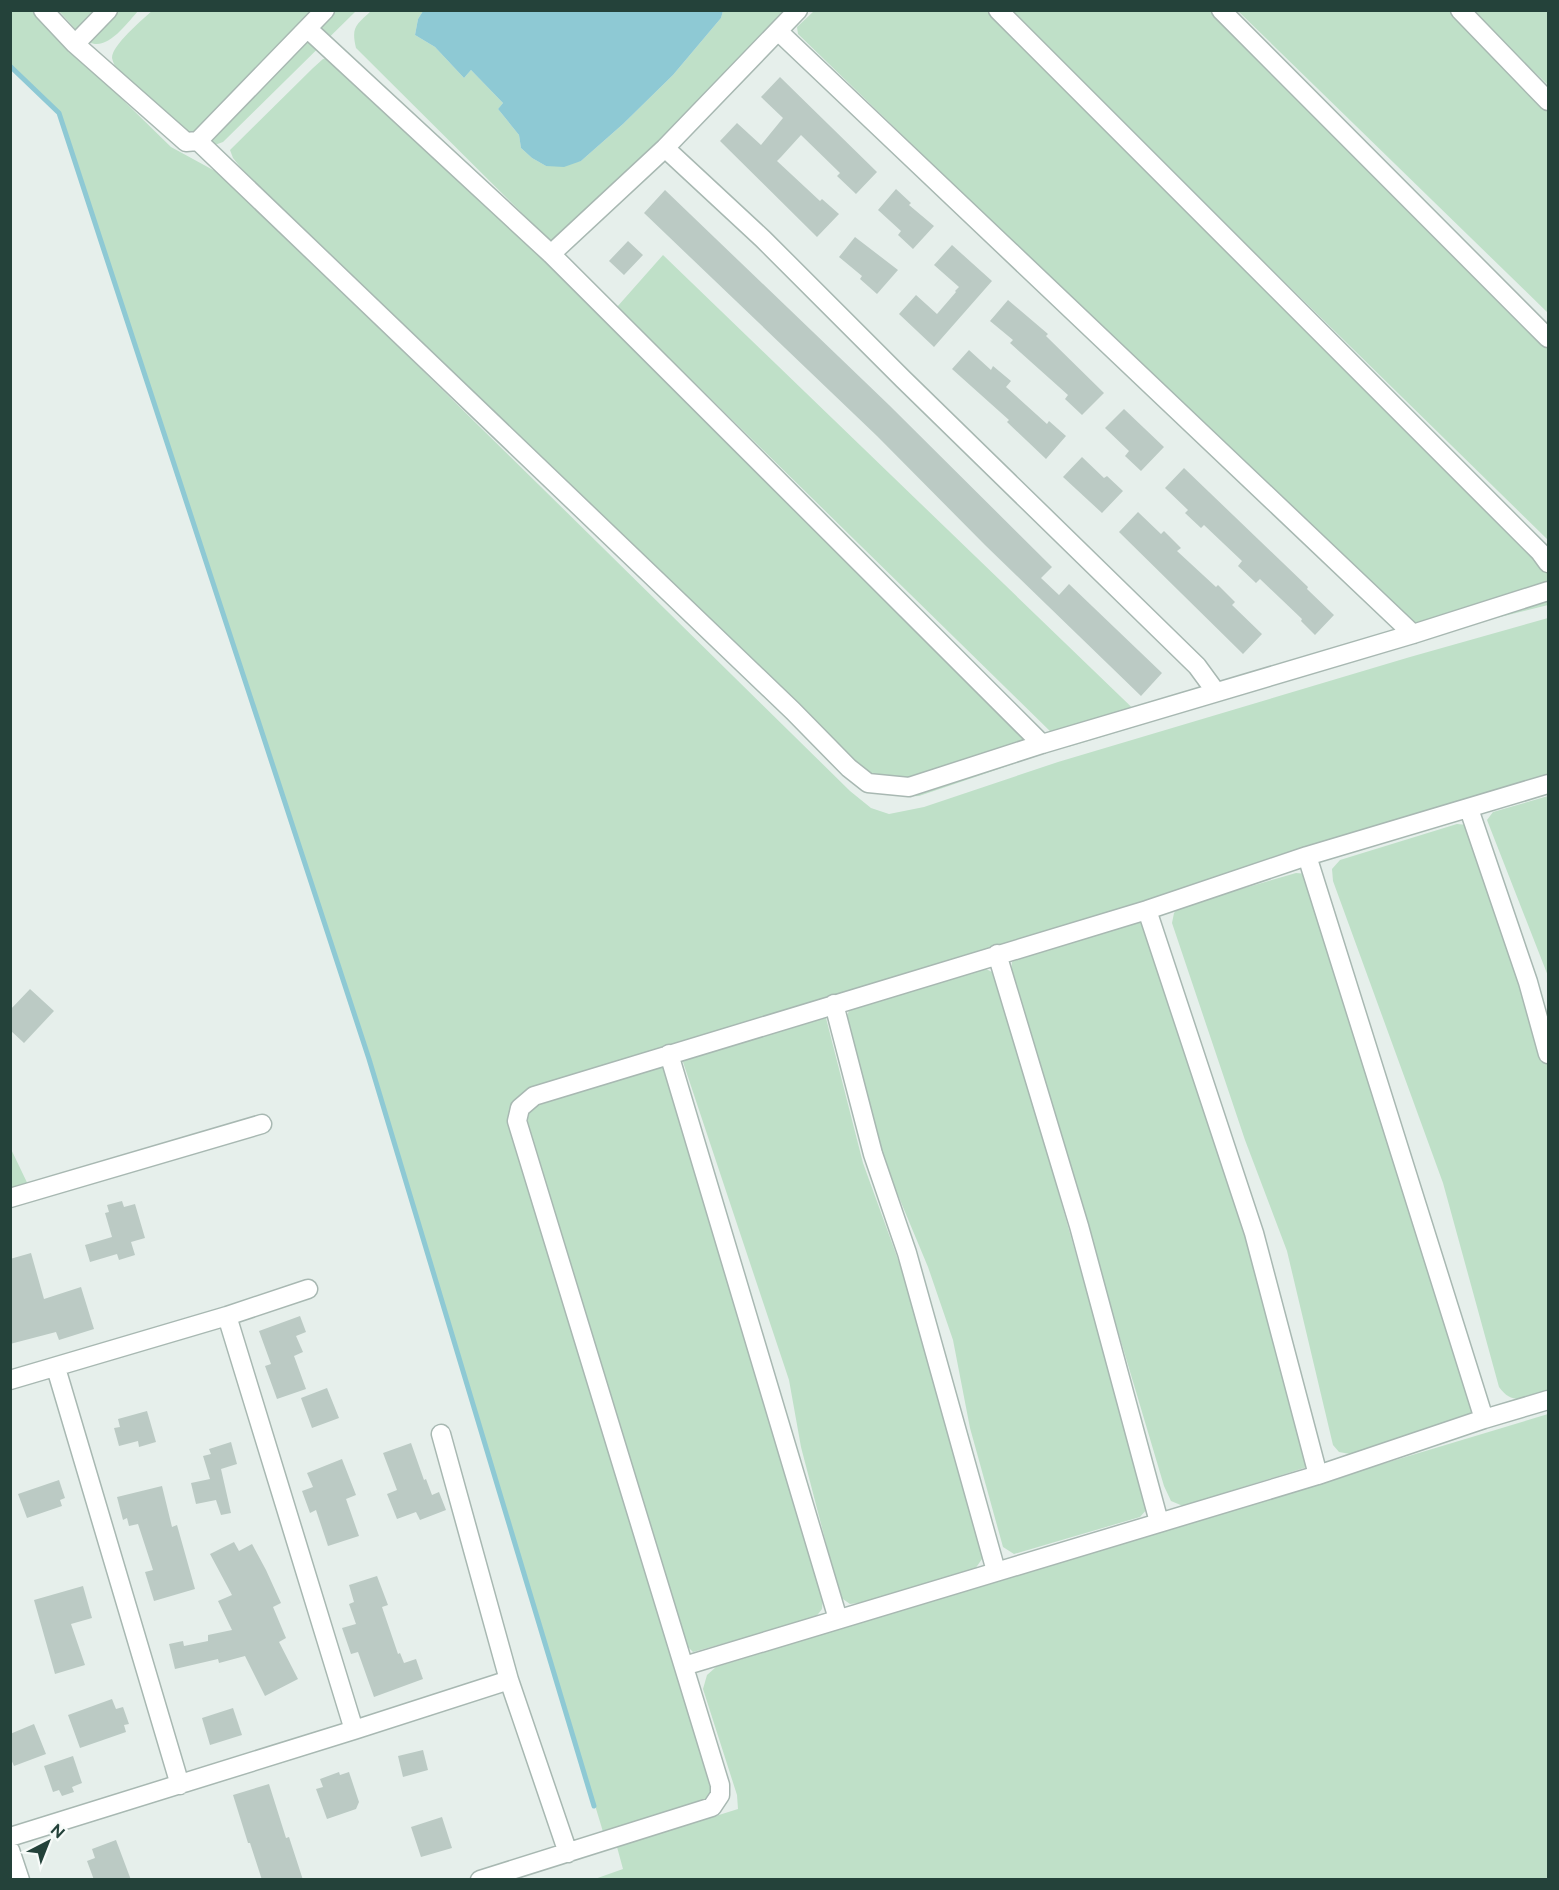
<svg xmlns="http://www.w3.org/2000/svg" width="1559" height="1890" font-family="Raleway,sans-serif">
  <rect width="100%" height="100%" fill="#e6efeb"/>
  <path fill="#bfe0c8" d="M10,11H32L171,147L226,177L850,791L871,808L889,814L924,807L1058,762L1410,657L1548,618V776L1274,862L899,975L526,1093L510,1122L603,1435L717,1795L713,1803L604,1835L369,1059L59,113L11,66Z
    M59,11H138C128,22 107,52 89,42C80,36 67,19 59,11Z
    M152,11H356L223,142L212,146L188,138L118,72C116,68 113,63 112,58C112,45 142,20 152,11Z
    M371,11H423L418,19L415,35L435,47L464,78L471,70L503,103L498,109L519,135L521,148L532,158L546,166L581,161L623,124L673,75L721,18L723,11H797L557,243L547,238L356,48C351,27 356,25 371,11Z
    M814,11H991L1548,557V605L1416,638L1269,490L798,34L797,27Z
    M1008,11H1220L1548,329V540Z
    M1238,11H1452L1548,104V313Z
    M1471,11H1548V85Z
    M334,56L346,58L1040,742L1037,756L919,796C889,798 883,793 860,777L241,168L233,158L230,150L313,68L323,59Z
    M663,255L1148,723L1068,747L1057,738L617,307Z
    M1548,796V976L1487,820L1493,812Z
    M1457,824L1468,825L1548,1032V1391C1528,1397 1513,1407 1499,1387L1443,1183L1333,881L1332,869L1340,860Z
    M1296,873L1309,874L1436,1234L1479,1395L1476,1410L1470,1418L1350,1454L1339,1452L1333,1445L1287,1251L1245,1140L1172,923L1174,913L1179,907Z
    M1135,923H1144L1257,1231L1307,1467L1183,1506L1171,1501L1164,1486L1011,971L1012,962L1022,955Z
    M984,968L992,972L998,980L1148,1508L1140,1517L1014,1554L1003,1547L970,1428L953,1340L928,1267L880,1152L847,1016L850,1008Z
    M826,1018L863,1163L904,1276L983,1546L982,1559L975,1569L867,1602L850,1604L840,1597L801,1447L789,1380L682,1059Z
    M663,1066L669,1074L823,1595L822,1609L815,1618L693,1652L685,1644L527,1125L529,1112L537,1103Z
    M10,1147L33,1195L10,1202Z
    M1548,1414V1879L592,1880L623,1869L617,1847L738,1809L737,1795L703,1689L707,1675L716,1667L997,1580Z"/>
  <path fill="#8ec9d4" d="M423,11V10L723,11L721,18L673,75L623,124L581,161L564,167L546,166L532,158L521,148L519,135L498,109L503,103L471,70L464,78L435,47L415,35L418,19Z"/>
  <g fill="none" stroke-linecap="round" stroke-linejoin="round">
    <path stroke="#8ec9d4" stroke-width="5" d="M10,66L59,113L369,1059L594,1806"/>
  </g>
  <path fill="#bbcac4" d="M780,77L877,172L856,194L837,176L840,173L801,135L781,157L777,161L820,201L822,199L839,214L817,237L720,141L737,123L761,145L783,118L761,97Z
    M896,189L911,203L909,205L934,226L913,249L898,235L901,231L878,210Z
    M665,190L889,405L1052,567L1041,578L1059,595L1069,584L1162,673L1141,696L985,545L877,436L644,213Z
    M855,237L898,270L877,294L860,279L862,276L839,257Z
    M628,241L643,255L624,275L609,261Z
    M952,245L992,281L934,347L899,314L916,295L937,314L956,292L955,291L959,287L934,265Z
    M1008,300L1048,334L1046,336L1104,393L1082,415L1065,399L1068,395L1010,343L1013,340L990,321Z
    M969,350L991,370L993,366L1011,381L1006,387L1047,424L1049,421L1066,436L1046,459L1007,422L1009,420L952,369Z
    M1124,409L1164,447L1141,471L1125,456L1129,451L1105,428Z
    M1082,457L1104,478L1107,476L1123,491L1102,513L1063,477Z
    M1184,468L1308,587L1307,589L1334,615L1315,635L1301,621L1302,619L1260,579L1256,583L1238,566L1242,561L1204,525L1201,528L1185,513L1188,510L1165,488Z
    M1138,512L1161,534L1164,531L1181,548L1177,551L1216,587L1218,585L1235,602L1232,605L1262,634L1243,654L1119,532Z
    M30,989L54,1011L24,1043L10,1030V1010Z
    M122,1201L124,1207L135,1204L145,1238L131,1242L135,1255L119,1260L117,1254L90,1262L85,1245L112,1237L105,1213L109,1212L107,1205Z
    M31,1253L44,1299L81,1287L94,1329L59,1340L56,1332L10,1344V1259Z
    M300,1316L306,1332L296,1336L303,1352L294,1356L306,1389L277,1399L265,1366L271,1364L259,1331Z
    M327,1388L339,1418L312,1428L301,1398Z
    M147,1411L156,1442L139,1447L138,1441L119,1446L114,1428L120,1427L118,1419Z
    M231,1442L237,1464L221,1469L231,1513L221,1515L216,1500L196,1504L191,1483L210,1479L203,1456L211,1454L209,1449Z
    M411,1443L424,1480L426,1479L432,1495L439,1492L446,1510L420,1520L416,1512L397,1519L387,1494L397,1490L383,1453Z
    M342,1459L356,1495L346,1499L359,1536L328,1546L316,1510L310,1513L302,1491L313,1487L307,1473Z
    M59,1480L65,1498L60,1500L62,1506L27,1518L18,1494Z
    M162,1486L172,1527L177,1525L195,1589L154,1601L145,1572L153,1570L138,1524L129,1526L127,1518L123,1520L117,1497Z
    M234,1542L239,1551L252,1544L266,1570L281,1603L273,1607L286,1638L279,1642L298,1679L265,1696L245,1656L219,1663L218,1659L175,1669L169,1644L183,1641L184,1646L208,1641V1635L232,1630L218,1601L232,1595L210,1554Z
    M377,1576L388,1605L382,1607L398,1654L400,1653L404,1663L416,1659L423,1679L374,1697L358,1652L351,1654L342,1628L356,1624L349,1604L354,1602L349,1585Z
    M83,1586L92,1618L71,1624L85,1665L55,1674L34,1600Z
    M112,1699L116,1709L123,1707L129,1724L124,1725L126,1732L80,1748L68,1715Z
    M233,1708L242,1735L210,1745L202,1718Z
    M34,1724L46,1754L14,1766L10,1757V1734Z
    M423,1750L428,1770L403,1777L398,1756Z
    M73,1756L82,1783L72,1787L74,1792L62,1796L59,1790L53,1792L44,1766Z
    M339,1772L340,1775L349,1772L359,1802L356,1809L327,1819L316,1789L323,1787L320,1779Z
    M269,1784L286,1838L289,1837L303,1880H262L250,1843H248L233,1795Z
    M442,1817L452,1848L421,1857L411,1827Z
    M116,1840L131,1880H94L87,1861L95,1858L92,1849Z"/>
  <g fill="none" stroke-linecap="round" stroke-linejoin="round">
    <g stroke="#a8b8b2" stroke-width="21">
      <path id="minor" d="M43,10L75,44L186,142L198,141L793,711L849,768L868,783L909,787L1042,744L1413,634L1548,591
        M998,10L1540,552L1548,563
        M1221,10L1548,338
        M1460,10L1548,101
        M308,29L551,254L1042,744
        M778,31L1413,634
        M75,44L108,10
        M198,141L325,10
        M665,148L763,239L903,379L1197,666L1216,692
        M551,254L665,148L798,10
        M1469,809L1528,982L1548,1054
        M1307,856L1484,1419
        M1147,910L1254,1233L1318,1475
        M997,954L1079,1226L1159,1522
        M834,1004L873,1154L907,1253L996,1571
        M669,1054L838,1619
        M10,1198L262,1124
        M227,1316L354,1730
        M56,1368L180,1785
        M10,1380L227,1316L308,1289
        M441,1434L509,1680L568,1853
        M684,1666L1318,1475L1484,1419L1548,1400
        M10,1837L354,1730L509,1680
        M10,1850L20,1880
        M480,1880L712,1807L720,1795V1785L517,1121L520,1108L534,1096L1147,910L1307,856L1548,784"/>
    </g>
    <use href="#minor" stroke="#fff" stroke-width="18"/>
  </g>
  <rect width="1559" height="1890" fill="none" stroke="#24423a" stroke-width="24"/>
  <g transform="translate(48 1842) rotate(42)" stroke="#f7fbf9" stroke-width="4.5" paint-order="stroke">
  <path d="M0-4.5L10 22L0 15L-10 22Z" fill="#24423a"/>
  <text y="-9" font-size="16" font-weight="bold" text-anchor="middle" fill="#24423a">N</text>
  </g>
</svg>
